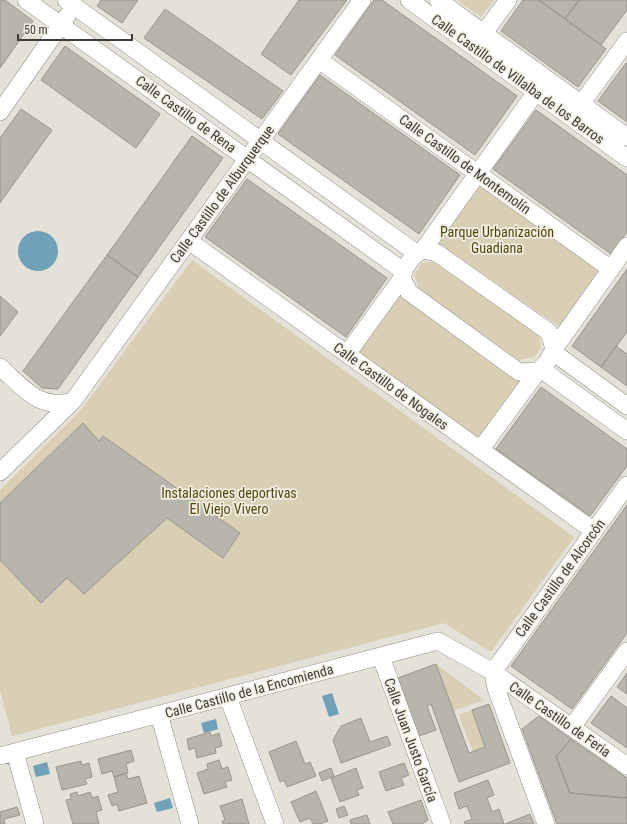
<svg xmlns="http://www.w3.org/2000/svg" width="627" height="824" font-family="'Roboto Condensed',sans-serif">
  <rect width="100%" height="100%" fill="#e4e1d8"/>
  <path fill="#d8cfb4" d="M457,0H494L481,17Z
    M478,182L602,270L561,328L435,241Z
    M192,260L574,537L491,652L444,623L12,736L0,689V490L81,410Z
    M436,261L539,335L541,347L534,357L519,360L419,289L414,275L422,263Z
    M399,294L520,382L479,438L358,353Z
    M436,664L484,700L453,711Z
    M472,710L485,747L473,752L459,715Z"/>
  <path fill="#6fa1b8" d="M18 251a20 20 0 1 1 40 0a20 20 0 1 1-40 0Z
    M332,693L339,714L329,717L322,696Z
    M216,719L218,729L204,733L201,723Z
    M47,762L50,774L36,777L33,766Z
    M170,798L173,808L157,812L154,803Z"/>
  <path fill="#b8b5ac" stroke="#98968d" d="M0,0H5L33,21L0,68Z
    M101,0H138L122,23L97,6Z
    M299,0H347L291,75L261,54Z
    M374,0H382L517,96L475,155L335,55Z
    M523,0H539L606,49L578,87L501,31Z
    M539,0H579L565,19Z
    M579,0H627V10L601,45L565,19Z
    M165,9L283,91L262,119L144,38Z
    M65,46L160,114L136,148L41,80Z
    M626,63L627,64V122L598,101Z
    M320,75L460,175L419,234L278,134Z
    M21,109L52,130L0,203V138Z
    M536,110L627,175V232L611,254L493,169Z
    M192,136L223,158L138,277L107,255Z
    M247,179L387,278L346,337L205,237Z
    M107,255L138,277L58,389L42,388L23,371Z
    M627,269V332L601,367L572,346Z
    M0,296L18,312L0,336Z
    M616,346L627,354V386L601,367Z
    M541,387L627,449V466L590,516L496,449Z
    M83,423L99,441L103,436L240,533L223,558L167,518L84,594L67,578L41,603L0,560V503Z
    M627,505V633L572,709L511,666Z
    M436,664L469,753L485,747L472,710L489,704L510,763L459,782L431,704L427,706L436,730L419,736L398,678Z
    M627,673V694L617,687Z
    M611,696L627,708V748L591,723Z
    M539,716L571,739L556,757L570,793L626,798L627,796V824H557L522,729Z
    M361,718L370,742L387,736L391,745L341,763L333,740L341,726Z
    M210,732L211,736L219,733L222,746L215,748L216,753L197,758L195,748L189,750L187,739Z
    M571,739L627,778L626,798L570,793L556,757Z
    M296,741L305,764L310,762L316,776L287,787L284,780L280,782L269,752Z
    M131,750L134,761L126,764L128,773L114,777L112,771L102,774L98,759Z
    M219,760L222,769L228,767L232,780L225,782L227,787L204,794L197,773L208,769L207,764Z
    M81,761L82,765L89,763L92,777L85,779L87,784L62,790L56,767Z
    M404,763L409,775L401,778L404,785L386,791L379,772Z
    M331,768L334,776L322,781L319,773Z
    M356,768L363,788L357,790L359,795L340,802L331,778Z
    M126,773L128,779L139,776L147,803L119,811L117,804L112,806L108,795L118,792L114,777Z
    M488,780L494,795L487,798L492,812L499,809L504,824H465L464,822L472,819L467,806L459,809L454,793Z
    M316,791L328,821L320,824H313L310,818L300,822L291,802Z
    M77,792L78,796L90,792L92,798L98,796L102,810L96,812L99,824H73L66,800L71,799L70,794Z
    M242,799L249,824H223L222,821L225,820L220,806Z
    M421,800L428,820L422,824H393L388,812Z
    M344,806L348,815L339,818L336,809Z
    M17,807L20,815L4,819L5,824H0V812Z
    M530,814L534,824H505Z
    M367,815L370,824H351L350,820Z"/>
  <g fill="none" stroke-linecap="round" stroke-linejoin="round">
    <g stroke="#928f87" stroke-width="18">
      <path id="street" d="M26,0L403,271
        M66,0L416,253
        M409,0L627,158
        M438,0L627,137
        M484,33L508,0
        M319,60L611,269
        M581,104L627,41
        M0,112L67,16
        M189,241L594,531
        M423,250L437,253L549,332L554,349L547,362L538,371L519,372L409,292L402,278C404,267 412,255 423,250Z
        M423,250L536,92
        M554,349L627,246
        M553,352L627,406
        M347,354L402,278
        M0,367C24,388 39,411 73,401L362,0
        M541,369L627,431
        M480,450L538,371
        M0,472L73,401
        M381,657L442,824
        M493,672L627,485
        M493,672L496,688L546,824
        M228,697L275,824
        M159,714L190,824
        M572,727L627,651
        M15,752L35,824
        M0,756L438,641L493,672L627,766"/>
    </g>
    <use href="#street" stroke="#fff" stroke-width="17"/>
  </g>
  <g text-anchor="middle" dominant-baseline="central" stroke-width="3.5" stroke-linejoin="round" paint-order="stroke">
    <g font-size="14" fill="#3d3c38" stroke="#f2efe5">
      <text transform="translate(518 79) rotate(36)">Calle Castillo de Villalba de los Barros</text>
      <text transform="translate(186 114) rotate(36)">Calle Castillo de Rena</text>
      <text transform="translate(465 164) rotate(36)">Calle Castillo de Montemolín</text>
      <text transform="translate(222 194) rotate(-54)">Calle Castillo de Alburquerque</text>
      <text transform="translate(391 386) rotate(36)">Calle Castillo de Nogales</text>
      <text transform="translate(560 578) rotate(-54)">Calle Castillo de Alcorcón</text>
      <text transform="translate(249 691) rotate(-15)">Calle Castillo de la Encomienda</text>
      <text transform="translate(560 719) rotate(35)">Calle Castillo de Feria</text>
      <text transform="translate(411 740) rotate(70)">Calle Juan Justo García</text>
    </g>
    <g font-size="14" fill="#55450b" stroke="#f2efe5">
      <text x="497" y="232">Parque Urbanización<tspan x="497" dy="16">Guadiana</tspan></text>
      <text x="229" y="493">Instalaciones deportivas<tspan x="229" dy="16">El Viejo Vivero</tspan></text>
    </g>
  </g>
  <path d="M18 34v6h114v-6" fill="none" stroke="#3d3c38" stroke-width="2"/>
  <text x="24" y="34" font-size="12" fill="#3d3c38" stroke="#f2efe5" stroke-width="3" paint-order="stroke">50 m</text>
</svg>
